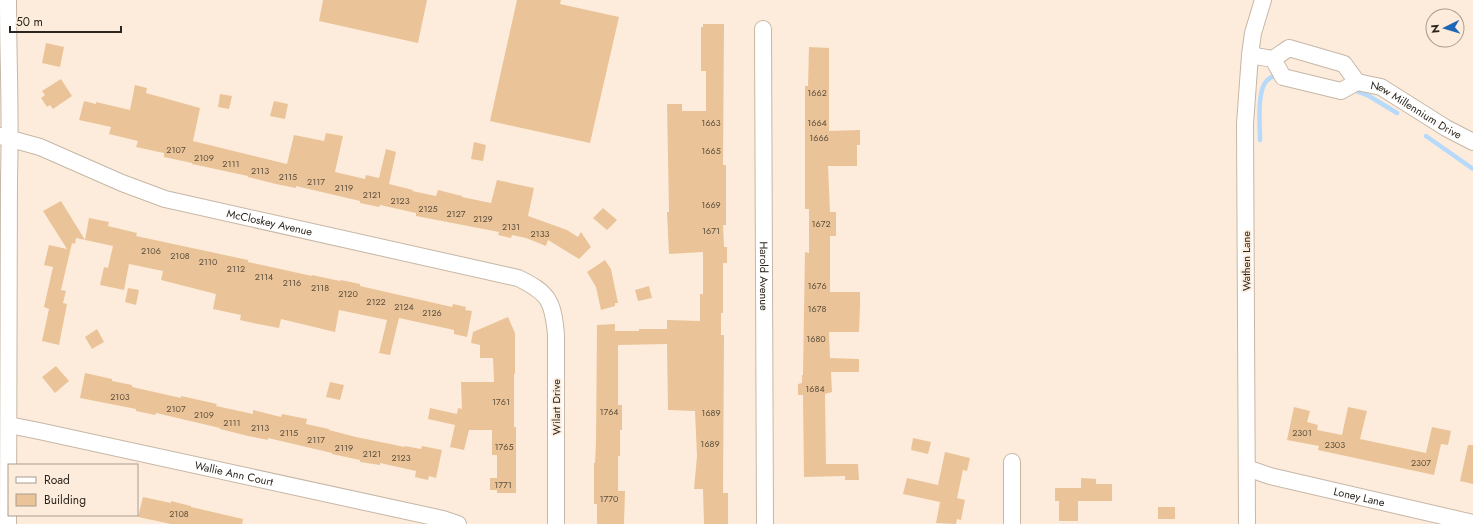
<svg xmlns="http://www.w3.org/2000/svg" width="1473" height="524" font-family="Jost,sans-serif">
  <rect width="100%" height="100%" fill="#fdecdb"/>
  <g fill="none" stroke-linecap="round" stroke-linejoin="round">
    <path stroke="#b7dafa" stroke-width="4.5" d="M1356,91L1369,96L1397,113
      M1426,136L1473,169
      M1260,140C1260,126 1257,95 1265,83C1268,78 1273,76 1278,74"/>
  </g>
  <path fill="#eac498" d="M323,0H427L418,43L319,21Z
    M517,0H561L560,4L619,17L590,143L490,121Z
    M703,24H724L723,165H726V225H723L724,247H727V263H723V313H721V335H724L723,493H728V524H704L703,489H694L697,456L695,411L668,410L667,344L618,345V405H622V430H620V456H618V491H625L624,524H597V504H594V463H595L596,443L597,325L615,324V331H639V329H667V320L700,321V294H703V252L669,254L667,212H669L667,104H682V111H706V71H701V27H703Z
    M46,43L64,47L60,67L42,63Z
    M809,47L829,48V131L860,130V145H857V166H828L830,212H836V236H830V292H860V305L859,332H829L830,358L859,359V372H831L832,392L825,394L826,464H858L859,480H845V476L804,477L803,395H798V384L802,383V375H803L805,252L809,253V209H805V86H808Z
    M61,79L72,96L53,109L50,105L47,107L41,98L45,95L42,91Z
    M135,85L147,88L146,93L200,108L193,141L287,164L294,135L324,141L326,133L343,136L335,172L365,179L366,175L379,178L386,149L396,152L389,184L413,190L412,191L436,196L438,190L462,196V197L491,203L497,180L534,188L528,216L567,230L578,237L581,232L591,247L579,259L548,240L546,246L526,238L512,235L511,238L498,235L499,232L416,216V213L380,205L379,207L360,203V201L296,186V188L276,184L248,177V176L192,164V163L164,157V153L136,147L138,141L109,134L111,127L79,120L84,101L96,104V102L130,110Z
    M220,94L232,96L229,109L218,107Z
    M274,101L288,104L285,119L270,116Z
    M474,142L486,145L483,161L471,159Z
    M61,201L85,240L89,218L109,222L108,226L137,233L136,236L248,260V262L312,276V275L340,281L341,280L360,284V286L452,307L453,304L466,307L465,310L472,311L467,337L454,334V330L399,318L390,355L379,353L387,320L339,310L335,332L281,319L279,328L253,323L240,320L241,315L213,309L216,294L161,280L163,271L129,264L124,290L100,285L104,267L108,268L113,246L76,238L75,244L72,243L61,290L66,291L63,303L67,304L59,345L42,341L49,309L44,307L53,267L44,265L49,245L67,249L43,211Z
    M603,208L617,220L607,230L593,218Z
    M605,260L611,269L618,303H615V306L601,310L596,287L587,272Z
    M649,286L652,298L638,301L635,290Z
    M128,288L139,290L136,305L125,302Z
    M508,317L515,333V374H514V427H516V493H497V490H490V478H497V455H492V430H469L464,450L450,447L455,425L428,419L430,408L457,414L458,408L462,409L461,382H494L493,358H480V345L471,343L473,332Z
    M97,329L104,342L92,349L85,337Z
    M56,366L69,381L55,393L42,377Z
    M85,373L112,379V381L132,385V387L181,398V396L217,404L216,406L253,414V410L281,417L282,414L307,419L306,424L329,429V430L356,437L405,447V446L421,449L422,446L442,450L436,478L429,476L428,480L415,477L416,471L380,463V465L360,462V460L332,454V453L268,438V440L248,436L220,429V428L156,413L155,415L136,411V409L80,398Z
    M330,382L344,385L340,400L326,397Z
    M1294,407L1310,411L1307,422L1318,425L1317,430L1342,435L1348,407L1367,411L1360,439L1426,453L1432,427L1451,431L1448,445L1441,444L1434,475L1318,450L1319,446L1287,440Z
    M913,438L931,442L928,454L911,450Z
    M1468,445H1473V484L1460,481Z
    M945,452L970,458L967,471L963,470L957,498L965,500L961,520L957,519L956,524L936,523L940,502L903,494L907,478L938,485Z
    M1081,478L1096,479V484H1112V501H1078V521H1059V501H1055V488H1081Z
    M143,497L171,503V501L191,506V507L243,519L242,524H171L138,517Z
    M1158,507H1175V519H1158Z"/>
  <g fill="none" stroke-linecap="round" stroke-linejoin="round">
    <g stroke="#c6b7a6" stroke-width="18">
      <g id="street">
        <path id="s1" d="M763,29L765,524"/>
        <path d="M1250,55L1273,59L1289,48L1344,64L1357,82L1341,91L1283,77L1273,59"/>
        <path id="s2" d="M1357,82L1381,87L1446,128L1473,142"/>
        <path id="s3" d="M0,136L40,147L122,183L165,199L518,278C549,293 553,301 556,335V524"/>
        <path id="s4" d="M9,425L39,431L443,519L458,524"/>
        <path d="M1012,462V524"/>
        <path id="s5" d="M1247,468L1270,476L1473,523"/>
        <path d="M8,524L9,176C11,117 8,59 8,0"/>
        <path d="M1247,524L1245,124L1250,55L1253,33L1263,0"/>
      </g>
    </g>
    <use href="#street" stroke="#fff" stroke-width="16"/>
  </g>
  <g text-anchor="middle" dominant-baseline="central" stroke-width="3.5" stroke-linejoin="round" paint-order="stroke">
    <g font-size="9" fill="#5b4d3c">
      <text x="817" y="92">1662</text>
      <text x="711" y="122">1663</text>
      <text x="817" y="122">1664</text>
      <text x="819" y="137">1666</text>
      <text x="176" y="149">2107</text>
      <text x="711" y="150">1665</text>
      <text x="204" y="157">2109</text>
      <text x="231" y="163">2111</text>
      <text x="260" y="170">2113</text>
      <text x="288" y="176">2115</text>
      <text x="316" y="181">2117</text>
      <text x="344" y="187">2119</text>
      <text x="372" y="194">2121</text>
      <text x="400" y="200">2123</text>
      <text x="711" y="204">1669</text>
      <text x="428" y="208">2125</text>
      <text x="456" y="213">2127</text>
      <text x="483" y="218">2129</text>
      <text x="821" y="223">1672</text>
      <text x="511" y="226">2131</text>
      <text x="711" y="230">1671</text>
      <text x="540" y="233">2133</text>
      <text x="151" y="250">2106</text>
      <text x="180" y="255">2108</text>
      <text x="208" y="261">2110</text>
      <text x="236" y="268">2112</text>
      <text x="264" y="276">2114</text>
      <text x="292" y="282">2116</text>
      <text x="817" y="285">1676</text>
      <text x="320" y="287">2118</text>
      <text x="348" y="293">2120</text>
      <text x="376" y="301">2122</text>
      <text x="404" y="306">2124</text>
      <text x="817" y="308">1678</text>
      <text x="432" y="312">2126</text>
      <text x="816" y="338">1680</text>
      <text x="815" y="388">1684</text>
      <text x="120" y="396">2103</text>
      <text x="501" y="401">1761</text>
      <text x="176" y="408">2107</text>
      <text x="609" y="411">1764</text>
      <text x="711" y="412">1689</text>
      <text x="204" y="414">2109</text>
      <text x="232" y="422">2111</text>
      <text x="260" y="427">2113</text>
      <text x="289" y="432">2115</text>
      <text x="1302" y="432">2301</text>
      <text x="316" y="439">2117</text>
      <text x="710" y="443">1689</text>
      <text x="1335" y="444">2303</text>
      <text x="504" y="446">1765</text>
      <text x="344" y="447">2119</text>
      <text x="372" y="453">2121</text>
      <text x="401" y="457">2123</text>
      <text x="1421" y="462">2307</text>
      <text x="503" y="484">1771</text>
      <text x="609" y="498">1770</text>
      <text x="179" y="513">2108</text>
    </g>
    <g font-size="11" fill="#2b251e" stroke="#fdecdb">
      <text stroke="none"><textPath href="#s2" startOffset="66">New Millennium Drive</textPath></text>
      <text stroke="none"><textPath href="#s3" startOffset="284">McCloskey Avenue</textPath></text>
      <text transform="translate(1246 261) rotate(-90)">Wathen Lane</text>
      <text stroke="none"><textPath href="#s1" startOffset="247">Harold Avenue</textPath></text>
      <text transform="translate(556 407) rotate(-90)">Wilart Drive</text>
      <text stroke="none"><textPath href="#s4" startOffset="230">Wallie Ann Court</textPath></text>
      <text stroke="none"><textPath href="#s5" startOffset="116">Loney Lane</textPath></text>
    </g>
  </g>
  <rect x="8" y="464" width="130" height="52" fill="#fdecdb" stroke="#a99c8f"/>
  <rect x="16" y="477" width="20" height="6" fill="#ffffff" stroke="#a99c8f"/>
  <text x="44" y="484" font-size="12" fill="#2b251e">Road</text>
  <rect x="16" y="494" width="20" height="12" fill="#eac498" stroke="#a99c8f"/>
  <text x="44" y="504" font-size="12" fill="#2b251e">Building</text>
  <g transform="translate(1445 28) rotate(265)"><circle r="19" fill="#fdecdb" stroke="#a99c8f"/>
  <path d="M0-3L7 15L0 10L-7 15Z" fill="#1e67b7"/>
  <text y="-6" font-size="11" font-weight="bold" text-anchor="middle" fill="#2b251e">N</text>
  </g>
  <path d="M10 26v6h111v-6" fill="none" stroke="#2b251e" stroke-width="2"/>
  <text x="16" y="26" font-size="12" fill="#2b251e" stroke="#fdecdb" stroke-width="3" paint-order="stroke">50 m</text>
</svg>
